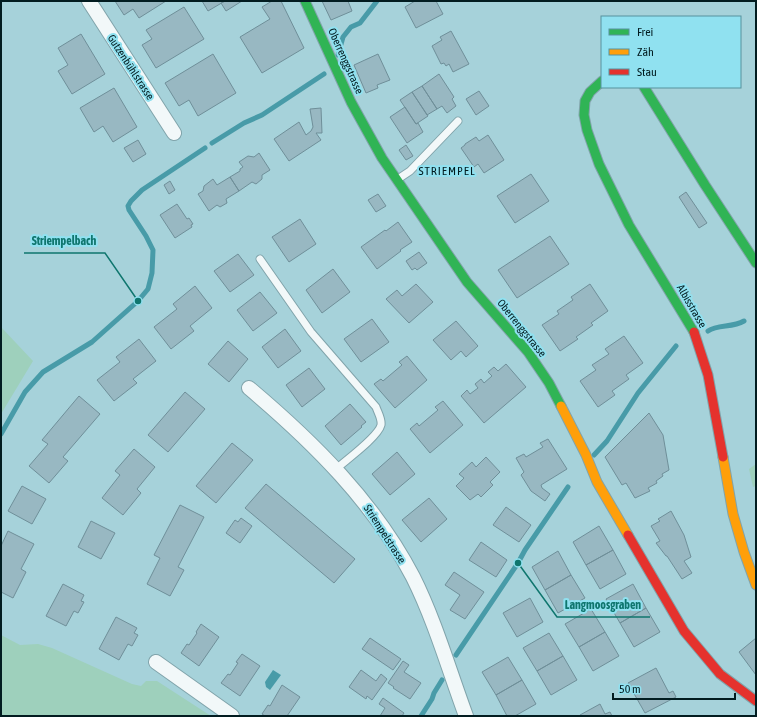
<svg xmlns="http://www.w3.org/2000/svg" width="757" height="717" font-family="'Asap Condensed',sans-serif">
  <rect width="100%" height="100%" fill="#a6d2da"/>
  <path fill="#9ed0bc" d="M1,327L33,361L1,414Z
    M756,464V486L753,487L749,469Z
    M1,635L20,645L38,644L52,648L132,684L141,686L146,681H157L211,716H1Z"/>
  <path fill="#489ba8" d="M273,670L281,675L270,690L266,687L265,682Z"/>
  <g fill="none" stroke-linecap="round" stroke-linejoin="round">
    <path stroke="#489ba8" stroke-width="5" d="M338,55L343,37L351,27L360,23L377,1
      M212,143L244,123L262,115L324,74
      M708,331C718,324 732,328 744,321
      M1,434L25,392L43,372L92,342L138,301L148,289L152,273L153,250L146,236L129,210L128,206L131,201L142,190L205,148
      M594,455L607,441L638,393L676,346
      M456,655L518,563L525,550L568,487
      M421,716L432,699L434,693L442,680"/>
  </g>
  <path fill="#98b8c2" stroke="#6f8f99" d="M115,1H166L139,18L133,9L124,15Z
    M202,1H225L208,11Z
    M225,1H242L226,11L221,3Z
    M272,1H281L304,48L262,73L240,37L270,19L262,7Z
    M322,1H348L352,11L331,20Z
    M415,1H436L443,14L416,28L405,7Z
    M184,7L204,39L156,68L142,45L152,39L146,30Z
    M451,31L469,64L453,72L449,64L446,66L444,63L441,64L432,46L442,40L440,37Z
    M81,34L105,74L72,94L58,71L68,65L58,48Z
    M213,54L236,93L198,116L189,100L179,106L165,83Z
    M378,54L390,80L377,85L378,88L366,93L354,65Z
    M439,74L454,97L452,99L456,106L447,113L442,106L437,109L422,86Z
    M422,86L437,109L427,115L412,92Z
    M114,88L137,127L113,142L103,126L94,132L80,108Z
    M479,91L489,106L476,115L466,99Z
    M412,92L428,116L416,124L400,100Z
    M405,107L416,124L418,123L423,132L407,143L390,117Z
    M321,108L322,133H316L321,140L289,161L274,139L299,122L306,135L311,131L313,127L310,109Z
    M488,135L504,160L484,173L478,164L474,167L461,148L465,145V144L476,137L479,141Z
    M138,140L146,154L133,162L124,148Z
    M406,145L413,156L406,160L399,150Z
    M259,153L270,170L262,175V179L256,184L252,182L239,191L230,177L240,171V169L243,167L239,162L248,156L254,157Z
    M531,174L549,201L515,223L497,196Z
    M230,177L239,191L226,199L227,203L220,207L217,205L209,211L198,194L203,191L204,186L213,179L217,185Z
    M170,181L175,190L169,194L164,185Z
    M686,192L707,223L699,228L679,197Z
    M378,194L386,206L376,212L368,200Z
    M177,204L187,219L189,218L193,224L191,225L192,227L175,238L160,215Z
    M300,219L316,244L289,262L272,237Z
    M398,222L412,242L400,250L401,251L377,269L361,247L385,230L386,231Z
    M550,236L569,264L517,298L498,270Z
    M419,252L427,263L417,270L415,268L412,270L406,261Z
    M238,254L254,275L230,292L214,271Z
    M333,269L350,292L322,313L306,290Z
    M416,284L433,302L409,323L386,299L397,290L402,296Z
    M590,284L608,311L591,323L593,325L576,337L578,339L560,351L542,325L559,314L557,311L573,300L571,297Z
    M195,286L212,308L190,326L194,331L171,349L154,327L177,309L173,304Z
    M260,292L277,313L253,331L237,310Z
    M372,319L389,342L361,362L344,339Z
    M456,321L478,346L466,357L461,351L451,360L433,340Z
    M285,329L301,351L278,368L262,347Z
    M624,336L643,363L626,375L629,379L612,391L615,395L598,407L580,381L596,370L592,365L609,354L605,349Z
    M139,339L156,361L133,379L137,383L114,401L97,380L120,362L116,357Z
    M228,341L248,359L229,382L208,364Z
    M407,356L427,380L395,408L374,384L381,379L383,381L402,365L399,362Z
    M506,364L526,387L484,423L461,396L467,390L470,394L478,388L475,384L481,379L484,383L492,376L488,372L494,367L498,371Z
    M309,368L325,389L302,407L286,385Z
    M185,392L205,409L168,452L148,435Z
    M79,396L100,414L63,457L68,461L49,483L29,466L48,444L42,440Z
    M443,401L463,425L430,453L410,429L417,423L419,426L438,410L435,407Z
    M350,404L366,422L361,426L362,427L341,445L325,426Z
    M649,413L663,435L669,470L662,474L663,476L656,481L657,483L648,488L650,491L635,498L626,483L622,485L605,457Z
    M548,439L567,469L541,485L542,488L550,494L545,501L531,491L521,475L524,472L516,458L524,454L526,457L543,447L540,443Z
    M232,443L253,460L216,503L196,486Z
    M134,449L155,467L137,489L141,493L123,515L102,498L120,475L115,471Z
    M397,452L415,474L390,495L372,474Z
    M486,457L500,472L490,482L493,485L481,497L478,494L470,500L456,486L464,478L459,474L472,462L476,467Z
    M266,484L355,559L334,583L245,508Z
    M22,486L46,499L32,524L8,511Z
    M429,498L447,519L421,542L402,520Z
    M180,505L204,517L178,567L184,570L170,596L147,584L160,558L154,555Z
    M506,507L531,525L519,542L493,525Z
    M671,511L684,535L691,557L684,561L692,573L682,579L667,556H666L656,543L660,541L651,526L660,521L658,519Z
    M241,518L252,526L240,543L226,533L235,520L238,522Z
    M91,521L115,533L101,559L78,547Z
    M599,526L613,550L586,565L573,542Z
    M8,531L34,544L21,569L26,572L13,598L1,592V546Z
    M481,542L507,560L496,577L469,560Z
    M613,550L626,574L600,589L586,565Z
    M558,551L571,575L545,590L532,567Z
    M454,572L484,592L465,619L450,610L460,595L445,585Z
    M571,575L585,598L558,613L545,590Z
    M63,584L84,595L81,601L84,602L78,613L74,611L66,626L46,616Z
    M633,584L646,608L620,623L606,599Z
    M530,598L543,622L517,637L503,613Z
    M646,608L660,632L634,647L620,623Z
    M591,609L605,632L579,647L565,624Z
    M116,617L137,628L134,633L138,635L132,646L128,644L119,660L99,649Z
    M201,624L219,637L199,666L181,653L187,644L189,645L197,633L196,632Z
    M605,632L619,656L593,671L579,647Z
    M549,633L563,656L537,671L523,648Z
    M370,638L401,659L393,670L362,649Z
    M756,638V675L739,652Z
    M242,654L260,666L240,696L221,683L228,674L230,675L238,663L236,662Z
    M563,656L577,680L551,695L537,671Z
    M508,657L522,680L496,695L482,672Z
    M403,661L409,665L404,672L421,683L410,699L393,688L394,687L388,683Z
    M656,668L669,693L673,691L676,697L645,713L628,683Z
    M361,670L376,681L381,674L387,679L372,700L367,696L366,699L349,687Z
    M522,680L536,704L515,716H507L496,695Z
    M282,685L300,697L287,716H265L262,714L268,705L270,706Z
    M383,698L404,713L402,716H380L385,708L379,704Z
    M600,704L605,714L610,712L612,716H580V715Z"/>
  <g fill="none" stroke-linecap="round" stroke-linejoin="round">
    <g stroke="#81a4ab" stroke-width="9">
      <path id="lane" d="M398,179L410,171L458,121
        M260,259L311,332L376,407C378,413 382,419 381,425C378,437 346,460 336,469"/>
    </g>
    <g stroke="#81a4ab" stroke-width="16">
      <path id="street" d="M89,1L174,133
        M249,388C313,442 374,502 413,577C435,621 449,670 466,716
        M156,662L232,716"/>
    </g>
    <g stroke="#81a4ab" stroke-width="11">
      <path id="fast" d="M305,1L351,102L382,158L467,282L528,352L549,383L561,406
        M602,81L590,92L585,101L584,115L587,130L599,164L629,225L694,332
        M644,87L705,185L756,263"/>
    </g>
    <g stroke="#81a4ab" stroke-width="11">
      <path id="slow" d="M561,406L586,455L597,482L628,535
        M723,457L733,514L744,552L756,585"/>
    </g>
    <g stroke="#81a4ab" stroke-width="11">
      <path id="jam" d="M694,332L708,375L723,457
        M628,535L684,631L720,674L756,701"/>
    </g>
    <use href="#lane" stroke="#f2f8f9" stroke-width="7"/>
    <use href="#street" stroke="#f2f8f9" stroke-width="14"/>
    <use href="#fast" stroke="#30b455" stroke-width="9"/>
    <use href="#slow" stroke="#ff9f0a" stroke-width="9"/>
    <use href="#jam" stroke="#e5322d" stroke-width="9"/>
  </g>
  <g text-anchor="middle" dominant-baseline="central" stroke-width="4" stroke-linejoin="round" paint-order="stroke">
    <g font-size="11" fill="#021c20" stroke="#90e1f0">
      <text transform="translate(346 61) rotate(66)">Oberrenggstrasse</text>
      <text transform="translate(131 67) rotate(57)">Gutzenbühlstrasse</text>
      <text transform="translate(692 306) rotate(60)">Albisstrasse</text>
      <text transform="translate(522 328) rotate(51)">Oberrenggstrasse</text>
      <text transform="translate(385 534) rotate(57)">Striempelstrasse</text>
    </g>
    <g font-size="12" letter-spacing="1" fill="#021c20" stroke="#90e1f0">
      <text x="447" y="171">STRIEMPEL</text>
    </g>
  </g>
  <path fill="none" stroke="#0f766e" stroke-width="1.5" d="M138 301L105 253H24M518 563L557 617H650"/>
  <g fill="#0f766e" stroke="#90e1f0" stroke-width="1.5">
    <circle cx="138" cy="301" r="4"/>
    <circle cx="518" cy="563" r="4"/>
  </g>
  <g font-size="12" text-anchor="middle" font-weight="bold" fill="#0f766e" stroke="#90e1f0" stroke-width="4" stroke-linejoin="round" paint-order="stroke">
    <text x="64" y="245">Striempelbach</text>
    <text x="603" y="609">Langmoosgraben</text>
  </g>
  <rect width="757" height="717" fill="none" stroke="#021c20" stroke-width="4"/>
  <rect x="601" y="16" width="140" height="72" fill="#90e1f0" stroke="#57929d"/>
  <rect x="609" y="29" width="20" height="6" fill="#30b455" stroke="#57929d"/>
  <text x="637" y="36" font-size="12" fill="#021c20">Frei</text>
  <rect x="609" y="49" width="20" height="6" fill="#ff9f0a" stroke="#57929d"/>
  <text x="637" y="56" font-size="12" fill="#021c20">Zäh</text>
  <rect x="609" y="69" width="20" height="6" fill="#e5322d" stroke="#57929d"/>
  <text x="637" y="76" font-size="12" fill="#021c20">Stau</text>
  <path d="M613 693v6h122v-6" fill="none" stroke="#021c20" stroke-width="2"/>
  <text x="619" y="693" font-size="12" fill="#021c20" stroke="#90e1f0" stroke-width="3" paint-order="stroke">50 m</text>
</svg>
